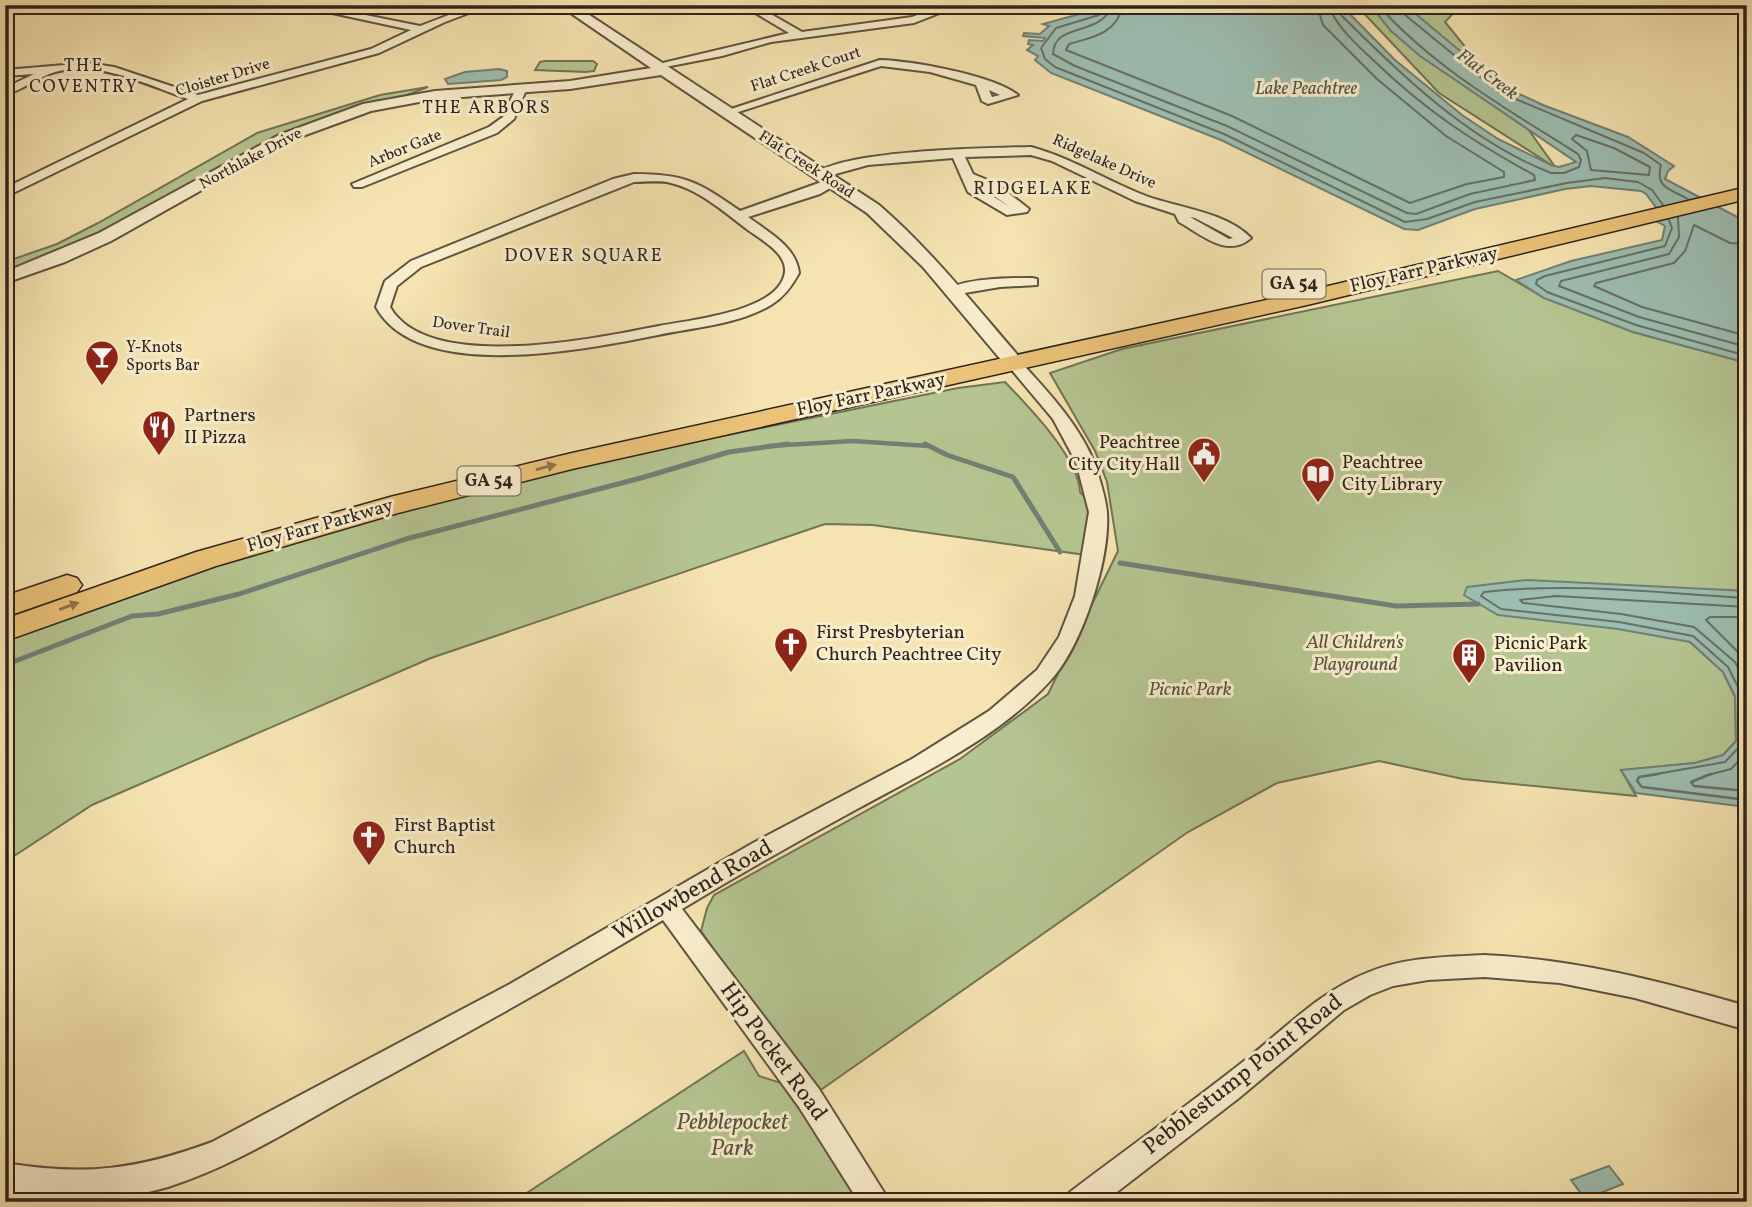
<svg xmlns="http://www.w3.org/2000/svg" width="1752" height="1207" font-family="Vollkorn,serif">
  <rect width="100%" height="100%" fill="#f5e4b1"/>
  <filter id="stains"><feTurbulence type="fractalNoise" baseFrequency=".00286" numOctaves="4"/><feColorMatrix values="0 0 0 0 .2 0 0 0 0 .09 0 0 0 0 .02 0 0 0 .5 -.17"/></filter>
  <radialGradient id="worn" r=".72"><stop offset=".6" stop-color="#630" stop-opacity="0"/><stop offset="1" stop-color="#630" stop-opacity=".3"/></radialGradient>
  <path fill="#b5c591" stroke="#727456" stroke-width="2" d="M1356,5H1461L1445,22L1497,86L1556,168L1439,93Z
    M545,61H593L597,64L594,71L586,72L535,70L540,62Z
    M428,87L289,140L181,202L86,251L5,278V262L57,244L98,223L257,133L380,95Z
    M1498,271L1543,297L1633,332L1747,363V591L1667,588L1690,642L1723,672L1735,697L1736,741L1723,755L1695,763L1621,770L1636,796L1463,779L1379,761L1277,783L1188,832L815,1094L880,1202H513L744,1051L759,1076L813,1093L701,931L707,908L714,895L960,759L1048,694L1118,551L1107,482L1095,451L1050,373L1122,349Z
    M1005,382C1028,406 1079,458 1080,492L1098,512L1093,556L873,525L825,524L431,658L92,805L5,862V633L390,506L732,434L958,388Z"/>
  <path fill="#9dbeb1" stroke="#718075" stroke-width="2" d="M1112,5H1341L1395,60L1462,115L1498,139L1551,165L1559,167L1576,162L1420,56L1391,31L1370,5H1405L1502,86L1543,105L1628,137L1674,166L1668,171L1665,179L1739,218H1747V363L1633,332L1544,298L1516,280L1571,261L1662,240L1665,226L1656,221L1658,210L1646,194L1641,191L1591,186L1565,189L1475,209L1418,230L1404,229L1221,140L1051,73L1035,60L1038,56L1027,50L1033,45L1028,44L1029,40L1043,41L1045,38L1023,36L1024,33L1040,34L1049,26L1043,24Z
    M499,69L507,71V77L501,80L448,84L445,79L465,72Z
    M1527,580L1747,591V807L1636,793L1621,770L1695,763L1723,755L1736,741L1735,696L1723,672L1690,642L1618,629L1498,615L1464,595L1467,587Z
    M1609,1166L1623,1184L1585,1199L1571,1180Z"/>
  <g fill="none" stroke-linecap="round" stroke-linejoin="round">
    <path stroke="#667066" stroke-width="2" d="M1103,5L1099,15L1056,28L1041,48L1045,59L1055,67L1224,134L1405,222L1427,219L1475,202L1567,183L1605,178L1638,182L1652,190L1663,205
      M1112,5C1101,38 1054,21 1053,54L1075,66L1227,126L1407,213L1416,214L1470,194L1535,180L1534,175C1470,140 1425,110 1372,59C1355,43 1337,27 1328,5
      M1123,5C1117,33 1094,37 1069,44L1066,50L1232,116L1410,203L1467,184L1504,177V172L1446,136L1377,79L1323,25L1317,5
      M1336,5L1339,13C1401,75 1469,141 1551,173H1564L1579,167L1581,160L1578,154C1507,109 1434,68 1378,5
      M1401,5L1404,14L1499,92L1644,153L1661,165C1655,188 1670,189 1688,199
      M1576,135L1614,148L1650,167L1649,175L1591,170L1587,151L1572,139Z
      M1678,217L1679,237L1669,254L1561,281L1559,286L1639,317L1747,347
      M1669,220L1672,228L1665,246L1545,276L1537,280L1536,284L1547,292L1636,325L1747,356
      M1747,244L1730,243L1694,225L1685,251L1674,263L1596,283L1594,286L1642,307L1747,336
      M1747,607L1556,596L1520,600L1523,603L1621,614L1694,627L1735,662L1747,685
      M1747,617H1710L1706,620L1747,661
      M1645,776L1725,762L1743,743L1741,693L1728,667L1693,636L1619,622L1501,609L1481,596L1484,592C1571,582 1660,593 1747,598
      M1704,776L1731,769L1747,752"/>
    <path stroke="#667066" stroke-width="2.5" d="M1658,774L1639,777L1637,781L1642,787L1747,800
      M1711,774L1691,782L1694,786L1747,791"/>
    <path stroke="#718075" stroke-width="4.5" d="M768,446L853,441L928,446"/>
    <path stroke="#718075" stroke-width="5" d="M925,444L947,455L1013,477L1060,552
      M1120,563L1396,606L1478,604
      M5,665L132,616L158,614L239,594L406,539L641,478L729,452L788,444"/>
    <g stroke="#605341" stroke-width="4">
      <path id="minor" d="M56,5L51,8L5,12V6Z
        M295,5H316L420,26L475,5H490L445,22L379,53L202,101L5,197V188L188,99C147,85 99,60 55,72C38,77 23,90 5,95V88L34,74L5,76V70L88,63L114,67L198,95L371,49L411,30Z
        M615,5H656L631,11Z
        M742,5H755L802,32L912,17L945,5H960L914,23L771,42L722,56L655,69L650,66L789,33Z
        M880,60C912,61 993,75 1018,95L988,104L982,101L976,85L930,72L881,66L729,115L719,113ZM989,90L1000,95L992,97Z
        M516,88L526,90L514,119L497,133L362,187H354L352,184L489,127L503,117Z
        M1031,147C1072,158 1107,181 1146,196C1179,208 1226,212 1251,238C1227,259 1201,234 1179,222L1175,214L1135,201L1052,161L1031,155L965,157L973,174L997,184L1029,209L1027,212L1007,215L968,192L953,158L868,165L821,178L815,174C844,150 988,148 1031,147ZM978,185L1010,207L978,187ZM1190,217L1195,218L1233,238L1229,239Z
        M634,174C686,174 698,182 740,211L830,179H838L840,182L820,194L748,217C768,232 796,246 799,273C792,286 784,297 771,305C737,325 696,327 658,335C587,349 418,384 376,307L385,281L411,261L613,179ZM634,182C646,182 660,180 671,183C700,190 724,212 748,230C760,239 787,253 785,272C780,312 689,320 659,326C597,338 428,374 390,307L397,286L421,267Z
        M1032,278L1037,279V285L1000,287L953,295L946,291C961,278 1011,278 1032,278Z
        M1014,358L1019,360C1047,391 1078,423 1094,462C1099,477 1106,498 1107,513C1110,560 1082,647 1050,681C998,738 923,773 857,809C798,841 740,874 682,909L819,1089L890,1202H859L799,1107L663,920C561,981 457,1039 353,1095C293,1128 234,1166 168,1187C114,1203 60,1200 5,1191V1163C85,1176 136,1170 212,1142L510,984L753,843L912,759L989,711L1037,670L1059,637L1075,596L1089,512L1076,462L1053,419L1006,363Z
        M1484,955C1575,959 1660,981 1747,1006V1030L1635,998L1560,983L1484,977L1428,980L1393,986L1370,995L1344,1010L1239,1098L1104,1202H1066L1070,1192C1128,1148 1187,1106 1244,1061C1285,1029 1320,991 1369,972C1406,957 1445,957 1484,955Z"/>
    </g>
    <g stroke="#605341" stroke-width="4">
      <path id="tertiary" d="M559,5H574L879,205C932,251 975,306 1021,359L1024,363L1021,367H1007L923,267L867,213L661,75L570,89L435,99L371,111L289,141L111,241L65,262L5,283V272L99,233L279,135L363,104L435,91L570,81L651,68Z"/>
    </g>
    <g stroke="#2e231c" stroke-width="3">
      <path id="primary" d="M1747,187V199L1307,305L572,469L398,513L216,566L5,641V619L196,552L390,497L572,453L1307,291Z
        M67,575L77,578L82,585L77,592L5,617V596Z"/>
    </g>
    <use href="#minor" fill="#f8edcc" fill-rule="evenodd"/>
    <use href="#tertiary" fill="#f8edcc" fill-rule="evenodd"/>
    <use href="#primary" fill="#eac278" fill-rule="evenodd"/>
  </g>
  <defs><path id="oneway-solid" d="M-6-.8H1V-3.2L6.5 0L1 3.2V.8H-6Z" transform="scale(1.75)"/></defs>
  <g fill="#8c724a">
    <use href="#oneway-solid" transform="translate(546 467) rotate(-14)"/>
    <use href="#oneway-solid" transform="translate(69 606) rotate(-20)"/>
  </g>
  <defs>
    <g id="bar-pin" transform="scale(1.75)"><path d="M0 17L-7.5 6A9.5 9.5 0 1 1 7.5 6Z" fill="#8f2418" stroke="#f8edcc"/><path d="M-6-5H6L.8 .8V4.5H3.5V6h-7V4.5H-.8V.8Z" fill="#fff"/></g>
    <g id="restaurant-pin" transform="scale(1.75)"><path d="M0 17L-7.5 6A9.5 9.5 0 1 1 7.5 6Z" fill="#8f2418" stroke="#f8edcc"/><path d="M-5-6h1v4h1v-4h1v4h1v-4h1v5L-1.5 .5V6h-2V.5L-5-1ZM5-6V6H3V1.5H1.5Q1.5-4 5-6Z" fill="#fff"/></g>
    <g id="civic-pin" transform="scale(1.75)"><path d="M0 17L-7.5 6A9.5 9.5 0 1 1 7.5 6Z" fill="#8f2418" stroke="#f8edcc"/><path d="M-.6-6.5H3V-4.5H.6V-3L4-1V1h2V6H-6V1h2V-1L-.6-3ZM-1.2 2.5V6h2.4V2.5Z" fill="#fff"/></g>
    <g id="library-pin" transform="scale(1.75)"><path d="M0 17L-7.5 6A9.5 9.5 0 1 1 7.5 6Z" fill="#8f2418" stroke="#f8edcc"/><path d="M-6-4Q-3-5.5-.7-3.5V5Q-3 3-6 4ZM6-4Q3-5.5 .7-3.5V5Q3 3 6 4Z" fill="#fff"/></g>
    <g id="church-pin" transform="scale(1.75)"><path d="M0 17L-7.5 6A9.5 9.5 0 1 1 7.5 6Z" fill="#8f2418" stroke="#f8edcc"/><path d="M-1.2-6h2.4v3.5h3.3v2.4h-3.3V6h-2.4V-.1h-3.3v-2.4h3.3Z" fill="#fff"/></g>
    <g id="building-pin" transform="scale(1.75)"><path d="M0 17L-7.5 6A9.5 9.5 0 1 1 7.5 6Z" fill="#8f2418" stroke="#f8edcc"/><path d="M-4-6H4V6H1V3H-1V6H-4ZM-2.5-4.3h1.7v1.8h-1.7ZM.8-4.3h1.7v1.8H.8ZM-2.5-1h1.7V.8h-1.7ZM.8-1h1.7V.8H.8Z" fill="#fff"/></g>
  </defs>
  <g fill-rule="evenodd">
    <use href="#bar-pin" x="102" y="357"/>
    <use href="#restaurant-pin" x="159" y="427"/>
    <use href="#civic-pin" x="1204" y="454"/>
    <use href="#library-pin" x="1318" y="474"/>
    <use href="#church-pin" x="791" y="644"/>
    <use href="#building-pin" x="1469" y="655"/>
    <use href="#church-pin" x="369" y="837"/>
  </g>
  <g text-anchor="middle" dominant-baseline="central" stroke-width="6" stroke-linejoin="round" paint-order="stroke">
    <g font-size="16" fill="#2e231c" stroke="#f8edcc">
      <text transform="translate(806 70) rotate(-18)">Flat Creek Court</text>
      <text transform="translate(223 78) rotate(-17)">Cloister Drive</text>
      <text transform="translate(405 149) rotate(-22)">Arbor Gate</text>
      <text transform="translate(251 159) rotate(-28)">Northlake Drive</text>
      <text transform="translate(1104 162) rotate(24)">Ridgelake Drive</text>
      <text transform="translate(806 165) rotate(33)">Flat Creek Road</text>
      <text transform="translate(471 328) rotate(8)">Dover Trail</text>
    </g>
    <g font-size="16" fill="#2e231c" stroke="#f8edcc" text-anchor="start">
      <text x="126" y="348">Y-Knots<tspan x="126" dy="18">Sports Bar</tspan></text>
    </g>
    <g font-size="18" letter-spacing="2" fill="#2e231c" stroke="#f8edcc">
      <text x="84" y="66">THE<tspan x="84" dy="21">COVENTRY</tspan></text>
      <text x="487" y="108">THE ARBORS</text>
      <text x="1033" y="189">RIDGELAKE</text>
      <text x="584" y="256">DOVER SQUARE</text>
    </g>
    <g font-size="18" font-style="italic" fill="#4f5249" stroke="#f8edcc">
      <text transform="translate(1487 75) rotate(37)">Flat Creek</text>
      <text x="1306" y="89">Lake Peachtree</text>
    </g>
    <g fill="#f8edcc" stroke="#6b6051" stroke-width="2">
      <rect x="1262.5" y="269.5" width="63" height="29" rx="5"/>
      <rect x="457.5" y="466.5" width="63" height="29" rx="5"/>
    </g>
    <g font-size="18" font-weight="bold" fill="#2e231c">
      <text x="1294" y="284">GA 54</text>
      <text x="489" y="481">GA 54</text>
    </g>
    <g font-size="19" fill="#2e231c" stroke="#f8edcc">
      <text transform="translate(1424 270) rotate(-13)">Floy Farr Parkway</text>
      <text transform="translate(871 395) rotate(-12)">Floy Farr Parkway</text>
      <text transform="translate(320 526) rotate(-16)">Floy Farr Parkway</text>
    </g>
    <g font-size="19" fill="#2e231c" stroke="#f8edcc" text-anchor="start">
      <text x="184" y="416">Partners<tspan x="184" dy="22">II Pizza</tspan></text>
      <text x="1180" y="443" text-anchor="end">Peachtree<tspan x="1180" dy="22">City City Hall</tspan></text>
      <text x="1342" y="463">Peachtree<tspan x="1342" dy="22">City Library</tspan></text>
      <text x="816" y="633">First Presbyterian<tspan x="816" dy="22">Church Peachtree City</tspan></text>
      <text x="1494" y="644">Picnic Park<tspan x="1494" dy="22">Pavilion</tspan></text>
      <text x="394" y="826">First Baptist<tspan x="394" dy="22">Church</tspan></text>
    </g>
    <g font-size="19" font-style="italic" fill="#56543f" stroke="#f8edcc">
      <text x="1355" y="643">All Children's<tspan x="1355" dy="22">Playground</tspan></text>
      <text x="1190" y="690">Picnic Park</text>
    </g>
    <g font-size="23" fill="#2e231c" stroke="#f8edcc">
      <text transform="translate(693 891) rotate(-30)">Willowbend Road</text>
      <text transform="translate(773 1052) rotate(54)">Hip Pocket Road</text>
      <text transform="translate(1243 1075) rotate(-38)">Pebblestump Point Road</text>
    </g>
    <g font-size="23" font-style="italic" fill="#56543f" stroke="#f8edcc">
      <text x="732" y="1123">Pebblepocket<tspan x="732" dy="26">Park</tspan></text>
    </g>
  </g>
  <rect width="1752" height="1207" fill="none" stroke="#f5e4b1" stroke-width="28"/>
  <rect x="7" y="7" width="1738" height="1193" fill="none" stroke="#2e231c" stroke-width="3.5"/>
  <rect x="14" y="14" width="1724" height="1179" fill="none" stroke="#2e231c" stroke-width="2"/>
  <rect width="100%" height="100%" filter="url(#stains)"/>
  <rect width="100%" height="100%" fill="url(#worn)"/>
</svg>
